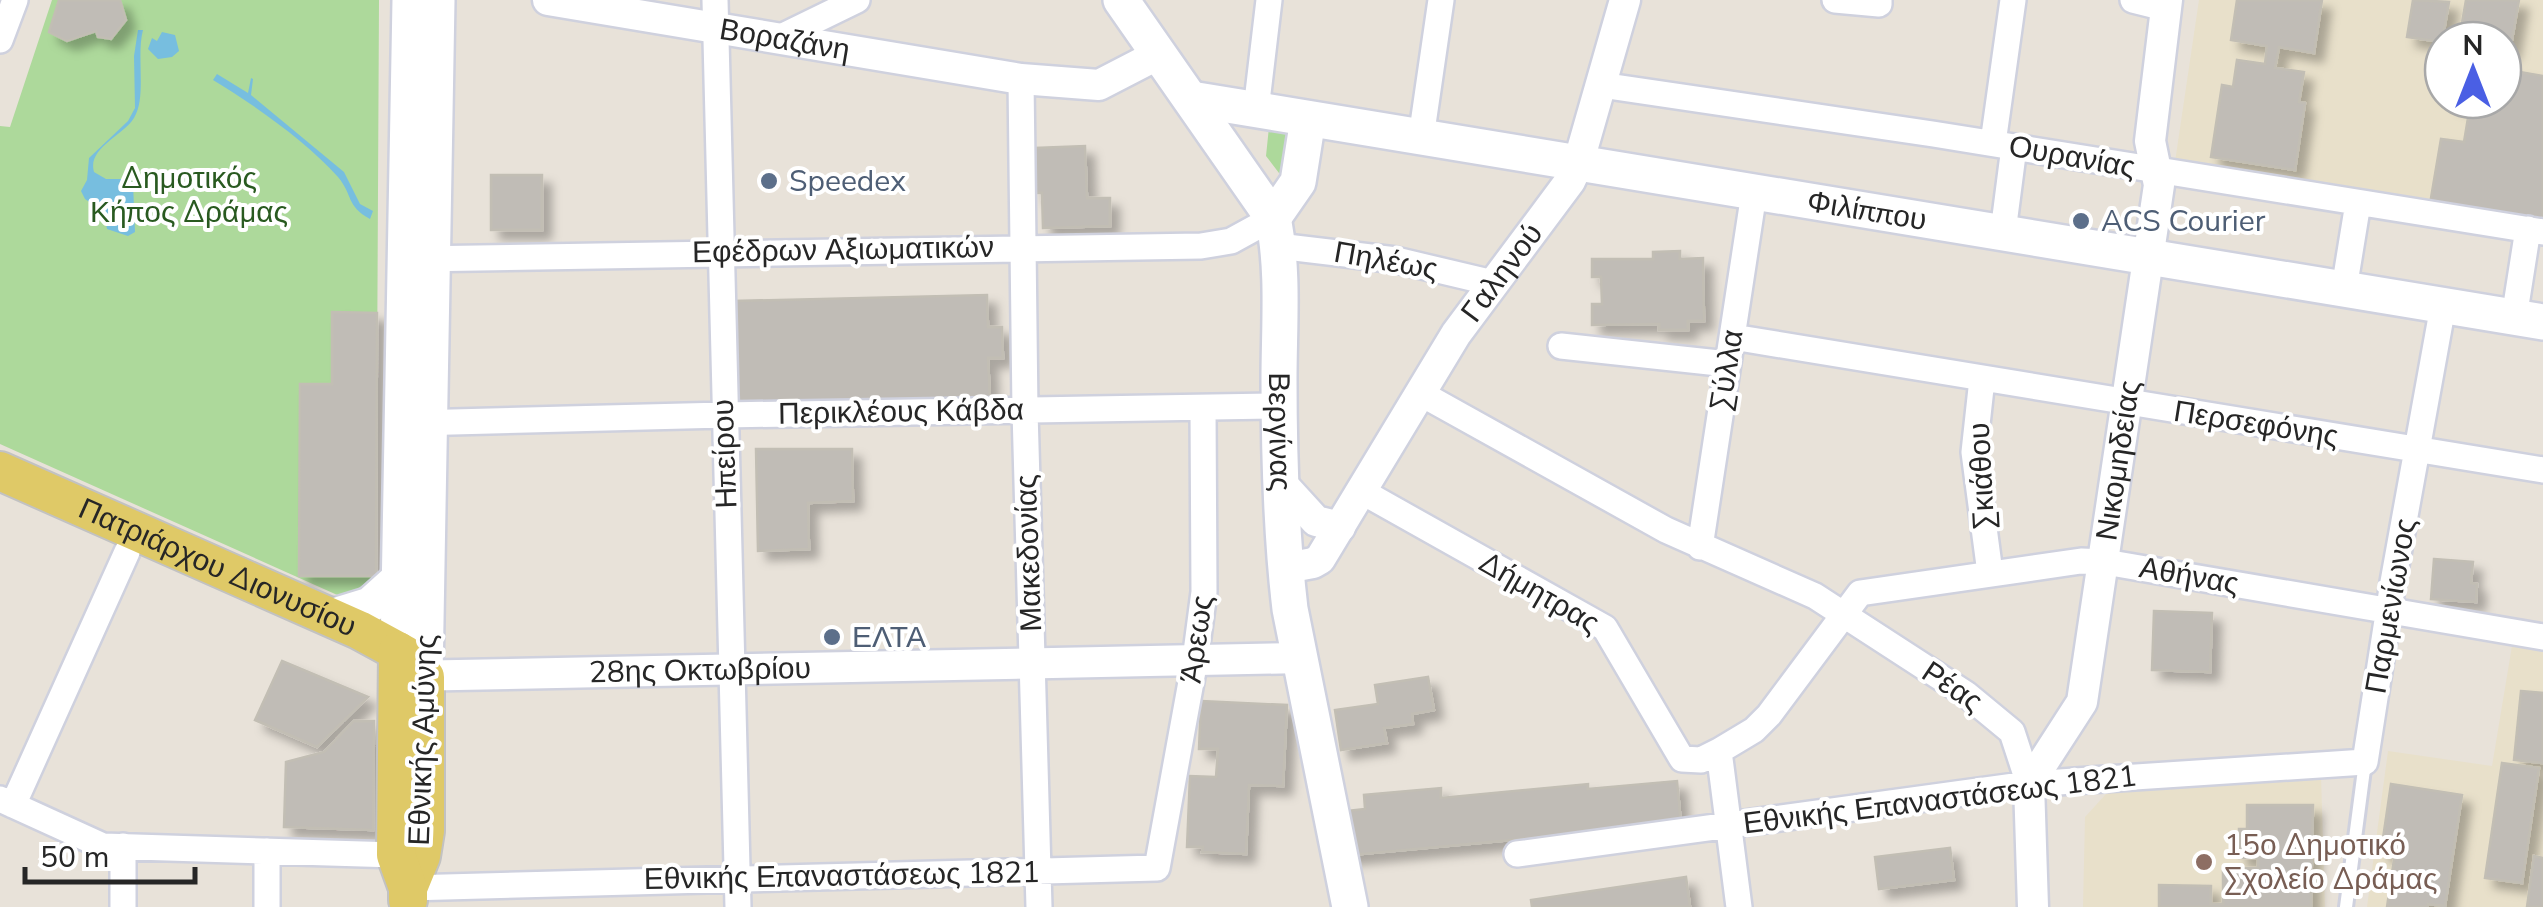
<svg xmlns="http://www.w3.org/2000/svg" width="2543" height="907" font-family="'Nunito Sans',sans-serif">
  <defs>
    <filter id="shadow"><feDropShadow dx="9" dy="9" stdDeviation="5" flood-color="#0004"/></filter>
  </defs>
  <rect width="100%" height="100%" fill="#e8e2d9"/>
  <path fill="#e8e0ca" fill-rule="evenodd" d="M2199,0H2543V222L2175,162ZM2443,40H2503V100H2443Z
    M2512,646L2543,652V907H2367L2388,751L2492,766Z
    M2321,776L2325,907H2083L2085,817L2117,782Z"/>
  <path fill="#add99b" d="M52,0H379L376,576L344,598L0,444V126L10,127Z
    M1269,127L1297,131L1291,175L1279,173L1266,156Z"/>
  <path fill="#77bedf" d="M138,30H143C136,56 147,97 134,118C123,136 87,148 94,172L106,179H128L133,183L135,232L128,236L107,229L104,212L85,199L81,191L87,180L89,158L128,121L135,108L134,56Z
    M162,32L175,35L179,51L172,57L158,59L148,49L152,38L157,41Z
    M217,74L248,93L251,78L253,79L251,95L344,172L360,204L373,211L370,219C346,206 353,195 338,177C307,142 253,104 213,80Z"/>
  <path fill="#c0bcb6" stroke="#c2beb4" stroke-width="2.5" filter="url(#shadow)" d="M59,0H120L126,20L111,39L98,37L96,31L67,41L49,32Z
    M2237,0H2322L2314,53L2279,47L2275,68L2304,72L2299,102L2305,103L2295,170L2211,157L2222,85L2233,87L2237,60L2265,64L2267,46L2231,40Z
    M2413,0L2449,2L2442,42L2407,37Z
    M2466,0H2519L2510,51L2503,50V40H2459Z
    M2503,69L2543,76V222L2430,204L2441,139L2464,142L2470,106L2448,100H2503Z
    M1085,146L1087,198H1110V226L1043,228L1042,193H1036L1035,148Z
    M491,175H542V230H491Z
    M1680,251V259L1703,258L1704,321H1688V330H1659V324L1592,325V304H1602L1601,277H1592V259H1653V252Z
    M987,295L988,327H1002L1003,358H988L990,400L735,407L733,301Z
    M332,312L377,313L376,576H299L300,384H332Z
    M756,449H852L853,501L808,503L809,549L758,551Z
    M2434,559L2473,562L2471,583L2477,584L2476,602L2431,599Z
    M2154,611L2212,613L2210,672L2152,670Z
    M282,661L368,697L317,747L255,720Z
    M1428,677L1434,710L1412,714L1413,724L1384,728L1387,743L1341,750L1335,710L1378,704L1375,685Z
    M2521,691L2543,693V763L2514,760Z
    M1201,701L1287,705L1283,786L1249,785L1246,854L1202,852L1203,847H1187L1190,776L1216,777L1218,749H1199Z
    M354,721H374L373,830L284,827L286,762L324,752Z
    M2502,763L2539,768L2522,883L2485,878Z
    M1677,781L1681,824L1341,856L1337,812L1365,809L1364,795L1441,788V798L1588,784V789Z
    M2391,784L2462,795L2445,906L2428,904L2427,907H2387L2395,853L2381,852Z
    M2247,805H2313L2311,907H2159V885L2211,886V904H2223V868H2258V858H2239V829H2247Z
    M1950,848L1954,880L1879,889L1875,857Z
    M2534,856L2543,858V907H2527Z
    M1686,877L1690,907H1532L1531,900Z"/>
  <g fill="none" stroke-linecap="round" stroke-linejoin="round">
    <g stroke="#cfd1de" stroke-width="18">
      <path id="service" d="M2346,907L2365,762"/>
    </g>
    <g stroke="#cfd1de" stroke-width="30">
      <path id="minor" d="M715,0L738,907
        M1835,0L1879,4V0
        M2133,0L2165,8
        M779,38L857,0
        M0,40L15,0
        M1021,79L1025,411L1039,907
        M1601,85L1933,134L2543,232
        M1256,110L1269,0
        M1421,138L1441,0
        M1993,143L2013,0
        M2003,232L2014,147
        M1278,246L1396,260L1493,283
        M416,259L1201,246L1231,241L1273,218
        M2344,289L2358,203
        M2514,318L2528,229
        M1733,337L2543,470
        M1561,346L1728,364
        M1982,379L1974,452L1990,573
        M1420,393L1666,530L1815,596L1966,694L2012,732L2029,784
        M414,423L724,415L1279,406
        M1361,491L1605,628L1682,759L1701,760L1719,751
        M1700,547L1754,193
        M0,799L103,846L396,855
        M13,805L127,552
        M267,851V907
        M1517,854L2029,784L2365,762L2393,582L2443,306
        M408,888L1157,868L1195,660L1204,592L1203,408
        M123,907V846
        M1739,907L1719,751L1754,730L1769,715L1860,593L2081,561L2105,562L2543,637"/>
    </g>
    <g stroke="#cfd1de" stroke-width="35">
      <g id="tertiary">
        <path id="s1" d="M548,0L1021,79L1099,85L1159,54"/>
        <path d="M1283,485L1316,521L1340,527"/>
        <path id="s2" d="M1286,568L1313,563L1320,559L1456,334L1570,181L1578,164L1625,0"/>
        <path id="s3" d="M405,676L1301,658"/>
        <path id="s4" d="M2033,907L2029,784L2082,702L2159,185L2150,141L2167,0"/>
      </g>
    </g>
    <g stroke="#cfd1de" stroke-width="40">
      <g id="secondary">
        <path id="s5" d="M1121,0L1273,218C1284,270 1279,326 1279,379C1279,455 1281,533 1290,609L1350,907"/>
        <path id="s6" d="M1191,99L2543,322"/>
        <path d="M1273,218L1298,182L1308,119"/>
        <path d="M331,617L370,605L400,578"/>
        <path d="M398,651L410,0"/>
        <path d="M425,677L437,0"/>
      </g>
    </g>
    <g stroke="#c2c2c2" stroke-width="42">
      <g id="primary">
        <path id="s7" d="M0,471L359,630L405,655L425,677V831L421,856L408,888"/>
        <path d="M398,651L396,855L408,888V900"/>
      </g>
    </g>
    <use href="#service" stroke="#fff" stroke-width="12"/>
    <use href="#minor" stroke="#fff" stroke-width="25"/>
    <use href="#tertiary" stroke="#fff" stroke-width="30"/>
    <use href="#secondary" stroke="#fff" stroke-width="35"/>
    <use href="#primary" stroke="#dfc967" stroke-width="38"/>
  </g>
  <g fill="#5c6f8a" stroke="#fff" stroke-width="4">
    <circle cx="769" cy="181" r="10"/>
    <circle cx="2081" cy="221" r="10"/>
    <circle cx="832" cy="637" r="10"/>
  </g>
  <circle fill="#8d6e63" stroke="#fff" stroke-width="4" cx="2204" cy="862" r="10"/>
  <g text-anchor="middle" dominant-baseline="central" stroke-width="8" stroke-linejoin="round" paint-order="stroke">
    <g font-size="30" fill="#262626" stroke="#fff">
      <text stroke="none"><textPath href="#s1" startOffset="240">Βοραζάνη</textPath></text>
      <text transform="translate(2072 157) rotate(10)">Ουρανίας</text>
      <text stroke="none"><textPath href="#s6" startOffset="685">Φιλίππου</textPath></text>
      <text transform="translate(843 250) rotate(-1)">Εφέδρων Αξιωματικών</text>
      <text transform="translate(1386 261) rotate(10)">Πηλέως</text>
      <text stroke="none"><textPath href="#s2" startOffset="375">Γαληνού</textPath></text>
      <text transform="translate(1727 370) rotate(-81)">Σύλλα</text>
      <text transform="translate(901 412) rotate(-1)">Περικλέους Κάβδα</text>
      <text transform="translate(2256 424) rotate(9)">Περσεφόνης</text>
      <text stroke="none"><textPath href="#s5" startOffset="480">Βεργίνας</textPath></text>
      <text transform="translate(725 454) rotate(-92)">Ηπείρου</text>
      <text stroke="none"><textPath href="#s4" startOffset="465">Νικομηδείας</textPath></text>
      <text transform="translate(1982 476) rotate(-93)">Σκιάθου</text>
      <text transform="translate(1029 553) rotate(-92)">Μακεδονίας</text>
      <text stroke="none"><textPath href="#s7" startOffset="238">Πατριάρχου Διονυσίου</textPath></text>
      <text transform="translate(2189 576) rotate(10)">Αθήνας</text>
      <text transform="translate(1539 593) rotate(30)">Δήμητρας</text>
      <text transform="translate(2391 606) rotate(-80)">Παρμενίωνος</text>
      <text transform="translate(1197 639) rotate(-82)">Άρεως</text>
      <text stroke="none"><textPath href="#s3" startOffset="295">28ης Οκτωβρίου</textPath></text>
      <text transform="translate(1952 687) rotate(34)">Ρέας</text>
      <text transform="translate(423 740) rotate(-88)">Εθνικής Αμύνης</text>
      <text transform="translate(1940 800) rotate(-7)">Εθνικής Επαναστάσεως 1821</text>
      <text transform="translate(842 876) rotate(-1)">Εθνικής Επαναστάσεως 1821</text>
    </g>
    <g font-size="30" fill="#295a20" stroke="#fff">
      <text x="189" y="178">Δημοτικός<tspan x="189" dy="34">Κήπος Δράμας</tspan></text>
    </g>
    <g font-size="30" fill="#4e5e75" stroke="#fff" text-anchor="start">
      <text x="789" y="181">Speedex</text>
      <text x="2101" y="221">ACS Courier</text>
      <text x="852" y="637">ΕΛΤΑ</text>
    </g>
    <g font-size="30" fill="#785e54" stroke="#fff" text-anchor="start">
      <text x="2224" y="845">15ο Δημοτικό<tspan x="2224" dy="34">Σχολείο Δράμας</tspan></text>
    </g>
  </g>
  <g transform="translate(2473 70)"><circle r="48" fill="#ffffff" stroke="#a8a8a8" stroke-width="2.5"/>
  <path d="M0-8L18 38L0 25L-18 38Z" fill="#4a5fe4"/>
  <text y="-15" font-size="28" font-weight="bold" text-anchor="middle" fill="#262626">N</text>
  </g>
  <path d="M25 867v15h170v-15" fill="none" stroke="#262626" stroke-width="5"/>
  <text x="40" y="867" font-size="30" fill="#262626" stroke="#ffffff" stroke-width="8" paint-order="stroke">50 m</text>
</svg>
